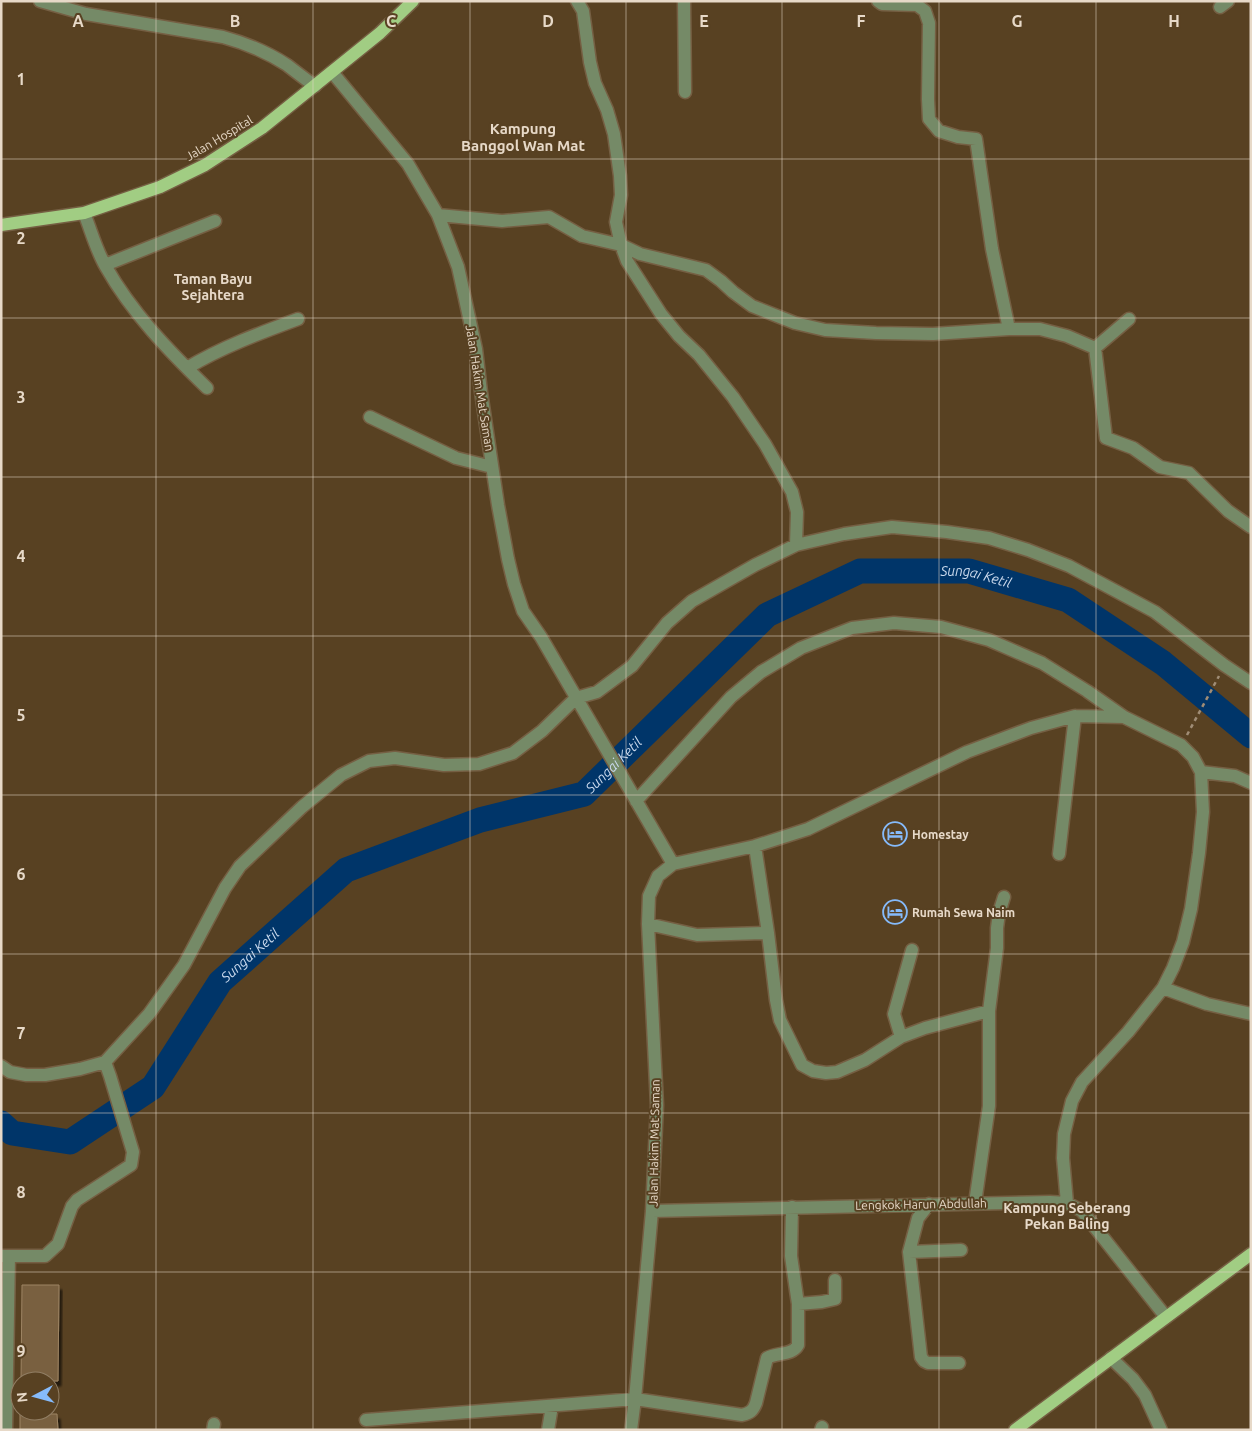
<svg xmlns="http://www.w3.org/2000/svg" width="1252" height="1431" font-family="Ubuntu,sans-serif">
  <defs>
    <filter id="shadow"><feDropShadow dx="3" dy="5" stdDeviation="1" flood-color="#0009"/></filter>
  </defs>
  <rect width="100%" height="100%" fill="#584122"/>
  <g fill="none" stroke-linecap="round" stroke-linejoin="round">
    <path stroke="#003569" stroke-width="25" id="s1" d="M1,1123L12,1133L70,1142L153,1087L220,982L346,870L480,820L584,794L767,615L860,571H969L1068,600L1163,663L1251,736"/>
  </g>
  <path fill="#796041" stroke="#9d8463" filter="url(#shadow)" d="M22,1285H59L58,1381H21Z
    M20,1414H57L58,1430H20Z"/>
  <g fill="none" stroke-linecap="round" stroke-linejoin="round">
    <g stroke="#755f43" stroke-width="15">
      <path id="minor" d="M40,1L86,14L223,37C245,43 267,52 287,65C296,72 305,79 315,86
        M577,1L583,11L590,62L595,83L607,110L614,134L620,176L621,195L616,222L621,245L627,261L661,314L679,336L699,355L733,397L765,444L792,492L797,512L796,545
        M684,1L685,92
        M878,1L882,4L917,5L925,11L929,23L928,99L929,119L939,131L958,137L976,139L992,249L1009,329
        M1220,7L1228,1
        M332,72L408,164L438,215L458,267L476,349L481,392L498,505L508,559L514,584L523,611L541,637L673,864
        M84,213C91,230 96,250 106,267C132,313 169,351 207,388
        M438,215L502,221L549,217L582,236L621,245L640,254L706,270L721,281L733,292L752,306L795,323L825,330L876,333L933,334L1009,329H1040L1067,336L1095,348L1129,319
        M105,265L215,221
        M1095,348L1106,438L1133,448L1160,467L1189,473L1228,511L1251,527
        M187,368C222,347 260,333 298,319
        M370,417L456,458L492,467
        M1201,772L1235,776L1251,783
        M636,801L731,697L761,672L801,648L852,628L894,623L941,627L989,640L1042,663L1087,691L1124,717
        M755,846L768,933L776,1000L780,1020L802,1065L813,1071L826,1073L837,1072L865,1060L901,1037L925,1028L989,1011
        M1059,854L1075,716
        M648,924L697,935L768,933
        M1163,988L1207,1004L1251,1014
        M901,1037L894,1014L912,950
        M1,1066L10,1072L26,1075H45L80,1069L105,1062L149,1014L184,965L225,888L240,866L302,807L341,775L369,761L395,758L444,765L479,764L513,753L542,731L576,698L597,692L632,666L667,623L692,601L755,565L796,545L844,534L892,527L947,532L989,538L1028,550L1069,566L1155,612L1224,665L1251,683
        M975,1203L989,1106V1011L997,948V928L999,913L1004,897
        M929,1204L918,1218L909,1252L921,1357L924,1361L928,1363H959
        M652,1211L1050,1202L1067,1203L1082,1211L1166,1317
        M909,1252L961,1250
        M1,1256H45L58,1244L72,1206L77,1200L131,1165L133,1152L110,1076L105,1062
        M798,1304L822,1302L835,1299V1280
        M1111,1358L1133,1379L1145,1395L1161,1430
        M366,1420L635,1399L742,1415C750,1413 753,1411 756,1403L767,1358C777,1352 792,1356 798,1345V1304L791,1256L792,1207
        M6,1430L9,1256
        M213,1430L214,1424
        M548,1430L552,1406
        M631,1430L635,1399L652,1211L657,1105L648,924L649,896L658,876L673,864L755,846L808,829L967,752L1031,728L1075,716L1124,717L1181,745L1193,757L1201,772L1203,812L1199,853L1191,909L1183,942L1173,968L1163,988L1128,1032L1082,1082L1072,1101L1064,1134L1063,1158L1067,1203
        M821,1430L822,1427"/>
    </g>
    <g stroke="#755f43" stroke-width="15">
      <path id="major" d="M1,225L84,213L160,187L205,165L262,128L380,33L413,1
        M1015,1430L1251,1254"/>
    </g>
    <path stroke="#a08d76" stroke-width="2.5" stroke-dasharray="4 4" stroke-linecap="butt" d="M1187,735L1219,676"/>
    <use href="#minor" stroke="#758a67" stroke-width="12"/>
    <use href="#major" stroke="#a1cd83" stroke-width="12"/>
  </g>
  <path fill="none" stroke="#e7d9c8" stroke-width="1" stroke-opacity="0.55" d="M156,1V1430M313,1V1430M470,1V1430M626,1V1430M782,1V1430M939,1V1430M1096,1V1430M1,159H1251M1,318H1251M1,477H1251M1,636H1251M1,795H1251M1,954H1251M1,1113H1251M1,1272H1251"/>
  <defs>
    <g id="hotel-ring" transform="scale(1.25)"><circle r="9.5" fill="#584122" stroke="#86bbfb" stroke-width="1.5"/><path d="M-6-4.5h1.5V1H6V5H4.5V3h-9V5H-6ZM-4 0a1.8 1.8 0 1 1 3.6 0ZM.5 0V-2.5h3Q6-2.5 6 0Z" fill="#86bbfb"/></g>
  </defs>
  <g fill-rule="evenodd">
    <use href="#hotel-ring" x="895" y="834"/>
    <use href="#hotel-ring" x="895" y="912"/>
  </g>
  <g text-anchor="middle" dominant-baseline="central" stroke-width="4" stroke-linejoin="round" paint-order="stroke">
    <g font-size="12" fill="#e7d9c8" stroke="#584122">
      <text transform="translate(219 138) rotate(-31)">Jalan Hospital</text>
      <text transform="translate(480 388) rotate(81)">Jalan Hakim Mat Saman</text>
      <text transform="translate(654 1143) rotate(-89)">Jalan Hakim Mat Saman</text>
      <text transform="translate(921 1204) rotate(-1)">Lengkok Harun Abdullah</text>
    </g>
    <g font-size="12" font-weight="bold" fill="#e7d9c8" stroke="#584122" text-anchor="start">
      <text x="912" y="834">Homestay</text>
      <text x="912" y="912">Rumah Sewa Naim</text>
    </g>
    <g font-size="14" font-weight="bold" fill="#e7d9c8" stroke="#584122">
      <text x="213" y="279">Taman Bayu<tspan x="213" dy="16">Sejahtera</tspan></text>
      <text x="1067" y="1208">Kampung Seberang<tspan x="1067" dy="16">Pekan Baling</tspan></text>
    </g>
    <g font-size="14" font-style="italic" fill="#c9d9ed" stroke="#584122">
      <text stroke="none"><textPath href="#s1" startOffset="1192">Sungai Ketil</textPath></text>
      <text stroke="none"><textPath href="#s1" startOffset="758">Sungai Ketil</textPath></text>
      <text stroke="none"><textPath href="#s1" startOffset="338">Sungai Ketil</textPath></text>
    </g>
    <g font-size="15" font-weight="bold" fill="#e7d9c8" stroke="#584122">
      <text x="523" y="128">Kampung<tspan x="523" dy="17">Banggol Wan Mat</tspan></text>
    </g>
  </g>
  <g font-size="16" text-anchor="middle" font-weight="bold" fill="#e7d9c8" stroke="#584122" stroke-width="4" stroke-linejoin="round" paint-order="stroke">
    <text x="78" y="27">A</text>
    <text x="235" y="27">B</text>
    <text x="391" y="27">C</text>
    <text x="548" y="27">D</text>
    <text x="704" y="27">E</text>
    <text x="861" y="27">F</text>
    <text x="1017" y="27">G</text>
    <text x="1174" y="27">H</text>
    <text x="21" y="85">1</text>
    <text x="21" y="244">2</text>
    <text x="21" y="403">3</text>
    <text x="21" y="562">4</text>
    <text x="21" y="721">5</text>
    <text x="21" y="880">6</text>
    <text x="21" y="1039">7</text>
    <text x="21" y="1198">8</text>
    <text x="21" y="1357">9</text>
  </g>
  <rect width="1252" height="1431" fill="none" stroke="#e7d9c8" stroke-width="5"/>
  <g transform="translate(35 1396) rotate(264)"><circle r="24" fill="#584122" stroke="#917e64"/>
  <path d="M0-4L9 19L0 12L-9 19Z" fill="#86bbfb"/>
  <text y="-8" font-size="14" font-weight="bold" text-anchor="middle" fill="#e7d9c8">N</text>
  </g>
</svg>
